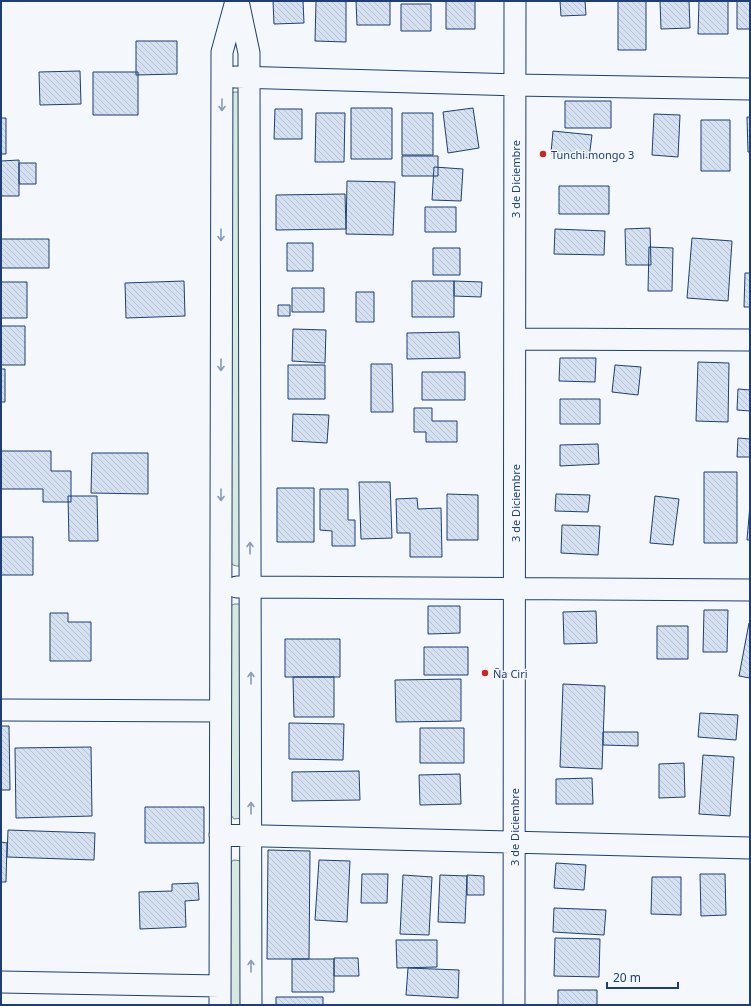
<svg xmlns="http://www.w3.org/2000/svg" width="751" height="1006" font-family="'Noto Sans',sans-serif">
  <defs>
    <pattern id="building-back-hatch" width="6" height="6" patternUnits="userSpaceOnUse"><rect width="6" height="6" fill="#d5e0f0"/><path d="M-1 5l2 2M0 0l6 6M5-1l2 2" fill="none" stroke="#b6c1d1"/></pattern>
  </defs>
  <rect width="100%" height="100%" fill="#f4f7fb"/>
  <path fill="#d7e8df" stroke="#687fa3" d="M234,92H239L240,566C235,566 232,566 231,561V94Z
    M234,604H240L242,818L234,819L231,815V606Z
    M234,860L242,861L243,1005H230L231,864L232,861Z"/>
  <path fill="url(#building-back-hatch)" stroke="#1d3f73" d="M273,1H303L304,23L274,24Z
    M316,1H346V42L315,41Z
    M356,1H390V25H357Z
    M446,1H475V29H446Z
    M560,1H585L586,15L561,16Z
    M618,1H646V50H618Z
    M660,1H689L690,28L661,29Z
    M699,1H728V34H698Z
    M737,1H750V29H737Z
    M401,4H431V31H401Z
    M136,41H177V74L136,75Z
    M80,71L81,104L40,105L39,72Z
    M93,72H138V115H93Z
    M565,101H611V128H565Z
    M351,108H392V159H351Z
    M473,108L479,148L448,153L443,112Z
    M275,109H302V139H274Z
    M316,113H345L344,162H315Z
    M402,113H433V155H402Z
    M654,114L680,115L678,157L652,155Z
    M747,117H750V152H748Z
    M1,118H6V154H1Z
    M701,120H730V171H701Z
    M553,131L592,135L589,158L551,153Z
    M402,156H438V176H402Z
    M19,160V196H1V161Z
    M19,163H36V184H19Z
    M434,167L463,169L461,201L432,200Z
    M347,181L395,182L393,235L346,234Z
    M559,186H609V214H559Z
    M345,194L346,229L276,230V195Z
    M425,207H456V232H425Z
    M650,228L651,265H626L625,229Z
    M555,229L605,231L604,255L554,254Z
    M692,238L732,241L728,301L687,298Z
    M1,239H49V268H1Z
    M287,243H313V271H287Z
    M649,247L673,248L672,291H648Z
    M433,248H460V275H433Z
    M745,273H750V307H744Z
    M184,281L185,316L126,318L125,283Z
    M412,281H454V317H412Z
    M454,281L482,282L481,297L454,296Z
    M1,282H27V318H1Z
    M292,288H324V312H292Z
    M356,292H374V322H356Z
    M278,305H290V316H278Z
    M1,326H25V365H1Z
    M293,329L326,330L325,363L292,361Z
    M459,332L460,358L407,359V333Z
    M560,358H596L595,382L559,381Z
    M698,362L729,363L728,422L696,421Z
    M371,364H392L393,412H371Z
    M288,365H325V399H288Z
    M615,365L641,367L638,395L612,392Z
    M1,369H5V402H1Z
    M422,372H465V400H422Z
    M738,389L750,390V411L737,410Z
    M560,399H600V424H560Z
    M414,408H432V421H457V442H426V432H414Z
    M293,414L329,415L327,443L292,441Z
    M738,438L750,439V457H737Z
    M598,444L599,464L560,466V445Z
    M1,451H51V471H71V502H43V489H1Z
    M92,453H148V494L91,493Z
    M704,472H737V543H704Z
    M359,482H390L392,538L361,539Z
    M277,488H314V542H277Z
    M320,489H348V520H355V546H332V531L320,530Z
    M447,494L478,495V540H447Z
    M556,494L590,495L588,512L555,511Z
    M68,496H97L98,541H69Z
    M655,496L679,499L673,545L650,543Z
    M417,498L418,509L441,508L442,557H410V533H397L396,499Z
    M750,505V540H747Z
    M562,525L600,526L598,555L561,553Z
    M1,537H33V575H1Z
    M428,606H460V633L428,634Z
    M704,610H728L727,652H703Z
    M596,611L597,643L564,644L563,612Z
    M50,613H68V622H91V661H50Z
    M749,623H750V678L739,676Z
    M657,626H688V659H657Z
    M285,639H340V677H285Z
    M424,647H468V675H424Z
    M293,677H334V717H294Z
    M461,679V721L396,722L395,680Z
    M563,684L605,686L602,769L560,767Z
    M700,713L738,715L736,740L698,737Z
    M289,723L344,724L343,760L289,759Z
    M1,726H9L10,790H1Z
    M420,728H464V763H420Z
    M603,732H638V746L603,745Z
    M91,747L92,816L16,818L15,748Z
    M703,755L734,757L730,816L699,814Z
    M684,763L685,797L659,798V764Z
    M359,771L360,800L292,801V772Z
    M460,774L461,804L420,805L419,775Z
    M592,778L593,804H556V779Z
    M145,807H204V843H145Z
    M8,830L95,833L94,860L7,857Z
    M1,842L7,843L6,882H1Z
    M268,850L310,851L309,959H267Z
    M319,860L350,861L347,922L315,920Z
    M556,863L586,865L584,890L554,888Z
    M362,874H388L387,903H361Z
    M700,874H725L726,915L701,916Z
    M403,875L432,877L429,935L400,934Z
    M440,875L467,876L465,923L438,922Z
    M467,875L484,876V895H467Z
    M652,877H681V915L651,914Z
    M198,883L199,900L185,901L186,927L140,929L139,892L172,891V884Z
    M554,908L606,910L604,935L553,932Z
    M555,938L600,939L599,977L554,976Z
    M396,940H437V967L397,968Z
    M334,958H358L359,976H334Z
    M292,959H334V992H292Z
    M408,968L459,970L458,998L406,995Z
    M558,990H597V1005H558Z
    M276,997H323V1005H276Z"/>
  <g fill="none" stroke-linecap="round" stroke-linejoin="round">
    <g stroke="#1d3f73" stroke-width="23">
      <path id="street" d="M238,1L249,53V77L251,1005
        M235,77L515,85L750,89
        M515,339L750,340
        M237,587L750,590
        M1,710L220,711
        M220,835L750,848
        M1,982L220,986
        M220,1005L222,52L236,1
        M514,1005L515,1"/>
    </g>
    <use href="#street" stroke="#f4f7fb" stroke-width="21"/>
  </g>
  <defs><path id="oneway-shaft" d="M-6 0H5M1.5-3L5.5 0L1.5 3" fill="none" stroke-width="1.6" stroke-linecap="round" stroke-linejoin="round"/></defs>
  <g stroke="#889bb7">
    <use href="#oneway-shaft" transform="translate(222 105) rotate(90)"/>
    <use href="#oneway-shaft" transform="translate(221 235) rotate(90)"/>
    <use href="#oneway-shaft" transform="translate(221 365) rotate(90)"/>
    <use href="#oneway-shaft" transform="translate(221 495) rotate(90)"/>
    <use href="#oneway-shaft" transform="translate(250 548) rotate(-90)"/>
    <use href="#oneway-shaft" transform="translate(251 678) rotate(-90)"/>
    <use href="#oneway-shaft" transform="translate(251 808) rotate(-90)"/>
    <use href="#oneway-shaft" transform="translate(251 966) rotate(-90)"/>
  </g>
  <g fill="#c62828" stroke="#f4f7fb" stroke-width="1.5">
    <circle cx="543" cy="154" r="4"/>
    <circle cx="485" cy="673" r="4"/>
  </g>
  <g text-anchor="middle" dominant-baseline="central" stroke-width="3" stroke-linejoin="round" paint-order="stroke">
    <g font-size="11" fill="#1d3f73" stroke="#f4f7fb" text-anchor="start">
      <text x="551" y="154">Tunchi mongo 3</text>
      <text x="493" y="673">Ña Ciri</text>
    </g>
    <g font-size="11" fill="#1d3f73" stroke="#f4f7fb">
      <text transform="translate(515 179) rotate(-90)">3 de Diciembre</text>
      <text transform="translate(515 503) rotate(-90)">3 de Diciembre</text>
      <text transform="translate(514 827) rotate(-90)">3 de Diciembre</text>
    </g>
  </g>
  <rect width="751" height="1006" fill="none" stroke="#1d3f73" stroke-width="4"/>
  <path d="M607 982v6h71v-6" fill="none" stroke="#1d3f73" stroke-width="2"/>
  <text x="613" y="982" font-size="12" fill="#1d3f73" stroke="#f4f7fb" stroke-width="3" paint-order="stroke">20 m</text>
</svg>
